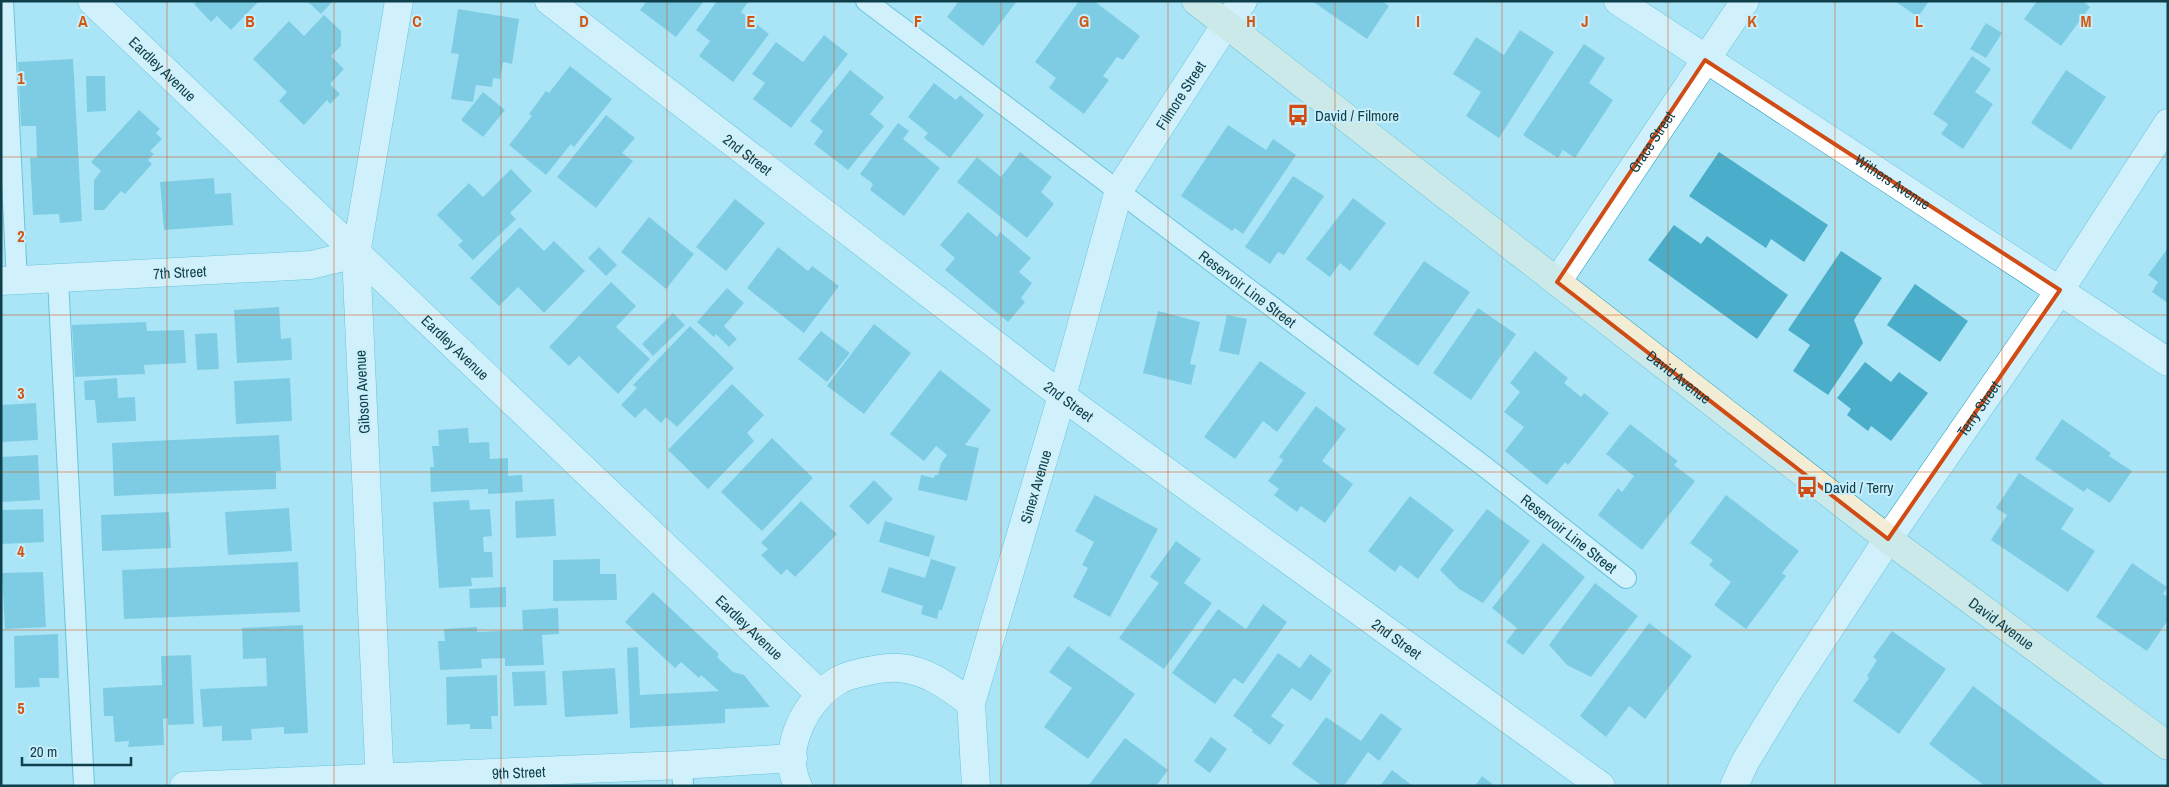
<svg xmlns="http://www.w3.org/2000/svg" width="2169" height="787" font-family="'Archivo Narrow',sans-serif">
  <rect width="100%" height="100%" fill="#aae5f7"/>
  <path fill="#4aaeca" d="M197,1H259L231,30L217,16L211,22L194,4Z
    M307,1H333L321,14Z
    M647,1H704L676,37L640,10Z
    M717,1H749L741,12L769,34L733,82L699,56L710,41L696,30Z
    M959,1H1017L983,46L947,17Z
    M1079,1H1094L1140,36L1123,60L1117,57L1103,76L1109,80L1084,114L1049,88L1056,78L1035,62Z
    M1312,1H1382L1389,6L1367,39Z
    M1895,1H1929L1918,17Z
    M2037,1H2083L2090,7L2061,46L2024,19Z
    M458,9L519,19L512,64L503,62L500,79L493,78L492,87L476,85L473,102L451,99L459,54L451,53Z
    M324,15L341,31V46L331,56L344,69L330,84L340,94L330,104L327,100L304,125L279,101L287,92L253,59L289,21L304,36Z
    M1986,23L2002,33L1986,58L1970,49Z
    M1520,30L1554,52L1499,138L1466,116L1481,92L1453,74L1476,37L1504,55Z
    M824,35L848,54L791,128L753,99L765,83L752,74L776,42L803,62Z
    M1584,44L1605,58L1589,83L1613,100L1575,158L1563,150L1558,158L1523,135Z
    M1972,56L1991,69L1975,92L1993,104L1963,149L1941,134L1948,124L1933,114Z
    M73,59L82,221L60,223L59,214L33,215L30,158H37L36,126H21L18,62Z
    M570,66L612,99L574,147L571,144L546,175L509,145L532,116L529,114L546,91L549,93Z
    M850,70L884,97L870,114L884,126L848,170L814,144L823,131L810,121Z
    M2066,70L2106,97L2071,150L2031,123Z
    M86,76H105L106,111L87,112Z
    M934,83L956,100L960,95L984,115L950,158L924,138L928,133L908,117Z
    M483,92L505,110L483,137L461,120Z
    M139,110L160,129L156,133L162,139L150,151L154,154L148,160L152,164L125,194L121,191L104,210H94V180L101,171L91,162Z
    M606,115L635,138L622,153L633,161L596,208L557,177Z
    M898,123L909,131L903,139L940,168L904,216L870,190L873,184L860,174Z
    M1228,125L1266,150L1273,139L1296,155L1243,234L1235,228L1232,231L1181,196Z
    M1020,152L1052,177L1041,192L1054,204L1027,238L957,182L977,157L1001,177Z
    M1719,152L1828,225L1804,262L1771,239L1766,248L1689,196Z
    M511,169L532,191L510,213L516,219L473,260L458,245L463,241L437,215L469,183L483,197Z
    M1293,176L1324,196L1284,255L1278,252L1270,264L1245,247Z
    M214,178L215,194L231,193L233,225L164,230L160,182Z
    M1353,198L1386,223L1350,271L1340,263L1330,277L1306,259Z
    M735,199L765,223L726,271L696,247Z
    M968,212L997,237L1000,232L1031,258L1019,272L1032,283L1021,298L1025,302L1008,322L945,270L955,258L940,245Z
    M649,217L694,254L666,289L621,252Z
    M1674,225L1701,244L1707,236L1788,295L1757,339L1648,260Z
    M520,227L544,251L554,241L585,271L544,313L518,287L499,306L470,278Z
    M599,247L617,265L606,276L588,258Z
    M778,247L808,271L812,266L839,286L804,333L747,288Z
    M2168,248V303L2152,292L2158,282L2148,275Z
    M1841,251L1882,278L1854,320L1863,343L1828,395L1793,371L1810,345L1788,330Z
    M1424,261L1470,292L1418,366L1373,334Z
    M611,282L636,306L616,327L650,359L618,394L579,356L569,366L549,347Z
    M1915,284L1968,321L1940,362L1887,325Z
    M727,288L744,303L724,326L737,339L729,347L716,334L714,337L697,322Z
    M279,307L281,339L291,338L292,360L237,363L234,310Z
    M1478,308L1516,334L1471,400L1433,373Z
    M1158,311L1200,322L1190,364L1196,365L1191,385L1143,373Z
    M673,313L685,325L653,356L642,344Z
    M1227,315L1247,319L1239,355L1219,351Z
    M146,322L147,331L184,330L186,363L144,365L145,374L75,377L72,325Z
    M874,324L911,353L864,414L827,386Z
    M690,326L734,368L677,427L666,417L661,423L645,408L635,418L621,405L637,388L633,385Z
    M821,331L850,353L827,382L798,359Z
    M217,333L219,369L197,370L195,334Z
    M1535,351L1568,378L1564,383L1581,397L1584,393L1609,413L1568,465L1565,462L1547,485L1505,451L1524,427L1504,412L1520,392L1510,383Z
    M1260,361L1306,393L1277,432L1263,421L1235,459L1204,437Z
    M1865,362L1891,382L1899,372L1928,393L1891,441L1871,426L1868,431L1847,415L1851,409L1837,398Z
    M940,370L991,410L965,445L979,448L967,501L918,490L921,475L934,478L935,475H938L941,463L947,455L936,446L924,461L890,434Z
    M117,378L118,398L135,397L136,421L97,423L95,400H85L84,381Z
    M290,378L292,421L236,424L234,381Z
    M732,384L764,415L747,433L754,441L708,489L668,450Z
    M36,403L38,440L1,442V405Z
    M1316,406L1346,429L1322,461L1353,484L1325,523L1301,506L1297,512L1274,495L1279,489L1268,481L1283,460L1279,457Z
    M2062,419L2111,453L2109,456L2132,471L2110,503L2087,488L2084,492L2035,459Z
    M1630,424L1678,461L1674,465L1695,481L1642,550L1598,515L1618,488L1622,492L1634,476L1606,454Z
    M468,428L469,443L489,442L490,459L508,458V476L522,475L523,492L488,494V489L431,492L430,467H434L432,446H439L438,430Z
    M279,435L281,471H276V489L114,496L112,443Z
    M772,438L813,478L762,531L721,492Z
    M38,455L40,500L1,502V457Z
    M2019,473L2074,509L2061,529L2095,551L2068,592L1991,540L2007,515L1996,508Z
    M874,480L893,499L868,525L849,506Z
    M1095,495L1158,529L1110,617L1073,597L1088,568L1082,565L1094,542L1075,531Z
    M1726,495L1799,551L1782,573L1786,576L1746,629L1714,605L1731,582L1709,565L1713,560L1690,543Z
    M1410,496L1454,530L1418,579L1400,565L1395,572L1368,551Z
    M554,499L556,536L516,538L515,501Z
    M469,500L470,510L490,509L492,536L483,537L484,552H492L493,577L471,578L472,586L439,588L433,502Z
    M801,501L837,534L795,577L787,569L781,575L761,555L768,549L761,543Z
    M289,508L292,551L228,555L225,512Z
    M43,509L44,542L1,544V510Z
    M1487,509L1530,541L1483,603L1459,589L1440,570Z
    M169,512L171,548L102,551L101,515Z
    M885,521L935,536L929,557L879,542Z
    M1176,541L1201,559L1184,583L1212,603L1164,669L1119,638L1159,583L1150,577Z
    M1543,543L1585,577L1523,655L1506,642L1517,628L1492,608Z
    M600,559V574H616L617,600L553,601V560Z
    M931,559L956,567L942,610H939L937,619L921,614L923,606L881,592L889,567L925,578Z
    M298,562L300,612L124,619L122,570Z
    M2132,563L2167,587L2163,594L2168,597V607L2166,610L2168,612V620L2147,651L2096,617Z
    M43,572L46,627L5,629L2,573Z
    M1595,583L1638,616L1591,677L1567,665L1549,645Z
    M506,587V607L470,608L469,589Z
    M653,592L719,654L717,657L733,672L744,675L770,707L725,709V723L630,728L627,648L638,647L640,695L719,691L701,675L699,678L681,662L675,668L625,622Z
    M1263,604L1287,622L1243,684L1234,678L1215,704L1172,673L1218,609L1246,629Z
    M558,608L559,634L542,635L544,665L505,666V658L481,659L482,668L440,670L438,641H445L444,629L477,627V632L523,630L522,610Z
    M1649,623L1692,656L1645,719L1629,706L1606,737L1580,716Z
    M303,625L308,733L284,734V727L251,729L252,740L222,741V726L203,727L200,689L267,686L266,658L243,659L242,628Z
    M1892,631L1946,669L1899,734L1853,701L1869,678L1867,676L1877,660L1873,657Z
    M58,634L59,678H39L40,687L15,688L14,636Z
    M1068,646L1135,694L1088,759L1044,727L1072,688L1049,672Z
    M1278,653L1300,668L1310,654L1332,670L1311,701L1292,688L1271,716L1284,725L1270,745L1252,732L1253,730L1233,716Z
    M191,655L194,724L168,725V718L163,719L164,745L128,747L129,741L115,742L113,716H104L103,688L162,685L161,656Z
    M615,668L618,714L565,717L562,671Z
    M545,671L547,705L514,706L512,672Z
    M497,675L498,716H491L492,729H470V724L447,725L446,677Z
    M1973,686L2106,786H1985L1929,744Z
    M1381,713L1402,729L1379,761L1368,752L1344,786H1322L1292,764L1326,717L1361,741Z
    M1211,737L1227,749L1210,773L1194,761Z
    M1125,738L1168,770L1156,786H1088Z
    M1392,770L1413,786H1380Z
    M1482,776L1495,786H1475Z"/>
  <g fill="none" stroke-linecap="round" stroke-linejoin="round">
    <g stroke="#209ab7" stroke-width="22">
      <g id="service">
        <path d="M3,1L17,281"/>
        <path id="s1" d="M866,1L1485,467L1626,578"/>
        <path d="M58,279L84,786"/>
        <path d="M682,765L683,786"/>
      </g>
    </g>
    <g stroke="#209ab7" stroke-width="29">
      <g id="minor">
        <path id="s2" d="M549,1L1062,396L1601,786"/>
        <path id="s3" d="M1618,1L2168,362"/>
        <path d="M1226,24L1243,1"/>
        <path id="s4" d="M1,281L311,265L356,254"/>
        <path id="s5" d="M1557,282L1745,1"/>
        <path id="s6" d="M184,786L682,765L793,758"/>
        <path d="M380,786L356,254L399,1"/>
        <path id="s7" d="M1734,786L1745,762L1787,693L1888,539L2060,290L2168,123"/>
      </g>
    </g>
    <g stroke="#209ab7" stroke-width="29">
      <g id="tertiary">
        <path id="s8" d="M92,1L820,694"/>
        <path d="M798,786C780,749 806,699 839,680C852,673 884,667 899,668C927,670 949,687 971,703"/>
        <path id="s9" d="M976,786L971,703L1062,396L1119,190L1226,24"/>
      </g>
    </g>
    <g stroke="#209ab7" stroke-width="29">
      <g id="secondary">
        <path id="s10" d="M1196,1L1888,539L2168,746"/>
      </g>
    </g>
    <use href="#service" stroke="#fff" stroke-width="20"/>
    <use href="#minor" stroke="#fff" stroke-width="28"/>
    <use href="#tertiary" stroke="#fff" stroke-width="28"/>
    <use href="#secondary" stroke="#f2edd4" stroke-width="28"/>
  </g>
  <path d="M0 0H2169V787H0ZM1705,60L2060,290L1888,539L1557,282Z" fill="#aae5f7" fill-opacity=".55" fill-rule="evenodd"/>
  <path fill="none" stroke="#d14b15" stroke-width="4" stroke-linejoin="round" d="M1705,60L2060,290L1888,539L1557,282Z"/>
  <path fill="none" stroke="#d25612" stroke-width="1" stroke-opacity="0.55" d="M167,1V786M334,1V786M501,1V786M667,1V786M834,1V786M1001,1V786M1168,1V786M1335,1V786M1502,1V786M1668,1V786M1835,1V786M2002,1V786M1,157H2168M1,315H2168M1,472H2168M1,630H2168"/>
  <defs>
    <g id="bus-bare" transform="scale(1.725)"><path d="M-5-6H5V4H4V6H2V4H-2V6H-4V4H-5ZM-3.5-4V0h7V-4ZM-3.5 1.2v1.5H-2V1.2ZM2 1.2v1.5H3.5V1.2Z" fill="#d14b15" stroke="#c8eefa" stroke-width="2.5" paint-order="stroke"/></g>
  </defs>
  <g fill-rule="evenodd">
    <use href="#bus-bare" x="1298" y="115"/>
    <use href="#bus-bare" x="1807" y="487"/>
  </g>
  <g text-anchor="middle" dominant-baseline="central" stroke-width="4" stroke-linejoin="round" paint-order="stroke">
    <g font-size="15" fill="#0f3f4b" stroke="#c8eefa">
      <text stroke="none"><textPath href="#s8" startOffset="98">Eardley Avenue</textPath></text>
      <text stroke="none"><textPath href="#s9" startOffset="730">Filmore Street</textPath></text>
      <text stroke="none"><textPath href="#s5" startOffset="169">Grace Street</textPath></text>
      <text stroke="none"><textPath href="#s2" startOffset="251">2nd Street</textPath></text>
      <text stroke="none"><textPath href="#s3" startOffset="329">Withers Avenue</textPath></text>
      <text stroke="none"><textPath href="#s4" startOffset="179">7th Street</textPath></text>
      <text stroke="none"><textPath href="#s1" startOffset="478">Reservoir Line Street</textPath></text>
      <text stroke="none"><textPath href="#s8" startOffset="502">Eardley Avenue</textPath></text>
      <text stroke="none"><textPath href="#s10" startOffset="612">David Avenue</textPath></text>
      <text transform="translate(362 392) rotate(-93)">Gibson Avenue</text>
      <text stroke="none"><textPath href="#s2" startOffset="656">2nd Street</textPath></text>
      <text stroke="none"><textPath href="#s7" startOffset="450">Terry Street</textPath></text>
      <text stroke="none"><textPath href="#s9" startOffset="309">Sinex Avenue</textPath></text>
      <text stroke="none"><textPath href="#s1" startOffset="882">Reservoir Line Street</textPath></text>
      <text stroke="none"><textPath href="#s10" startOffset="1018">David Avenue</textPath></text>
      <text stroke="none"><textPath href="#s8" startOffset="908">Eardley Avenue</textPath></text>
      <text stroke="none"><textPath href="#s2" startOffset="1061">2nd Street</textPath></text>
      <text stroke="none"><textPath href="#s6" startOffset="335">9th Street</textPath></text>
    </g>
    <g font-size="15" fill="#0f3f4b" stroke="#c8eefa" text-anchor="start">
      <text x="1315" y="115">David / Filmore</text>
      <text x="1824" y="487">David / Terry</text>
    </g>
  </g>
  <g font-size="16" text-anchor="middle" font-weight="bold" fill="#d25612" stroke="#c8eefa" stroke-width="4" stroke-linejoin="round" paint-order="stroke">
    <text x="83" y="27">A</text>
    <text x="250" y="27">B</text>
    <text x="417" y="27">C</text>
    <text x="584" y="27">D</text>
    <text x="751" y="27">E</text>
    <text x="918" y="27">F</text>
    <text x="1084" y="27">G</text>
    <text x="1251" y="27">H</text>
    <text x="1418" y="27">I</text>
    <text x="1585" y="27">J</text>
    <text x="1752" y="27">K</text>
    <text x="1919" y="27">L</text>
    <text x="2086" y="27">M</text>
    <text x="21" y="84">1</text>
    <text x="21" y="242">2</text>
    <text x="21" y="399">3</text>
    <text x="21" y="557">4</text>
    <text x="21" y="714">5</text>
  </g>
  <rect width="2169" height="787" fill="none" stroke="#0f3f4b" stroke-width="5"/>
  <path d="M22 757v8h109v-8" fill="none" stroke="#0f3f4b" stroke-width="2.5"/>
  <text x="30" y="757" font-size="15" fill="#0f3f4b" stroke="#c8eefa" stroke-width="4" paint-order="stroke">20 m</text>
</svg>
